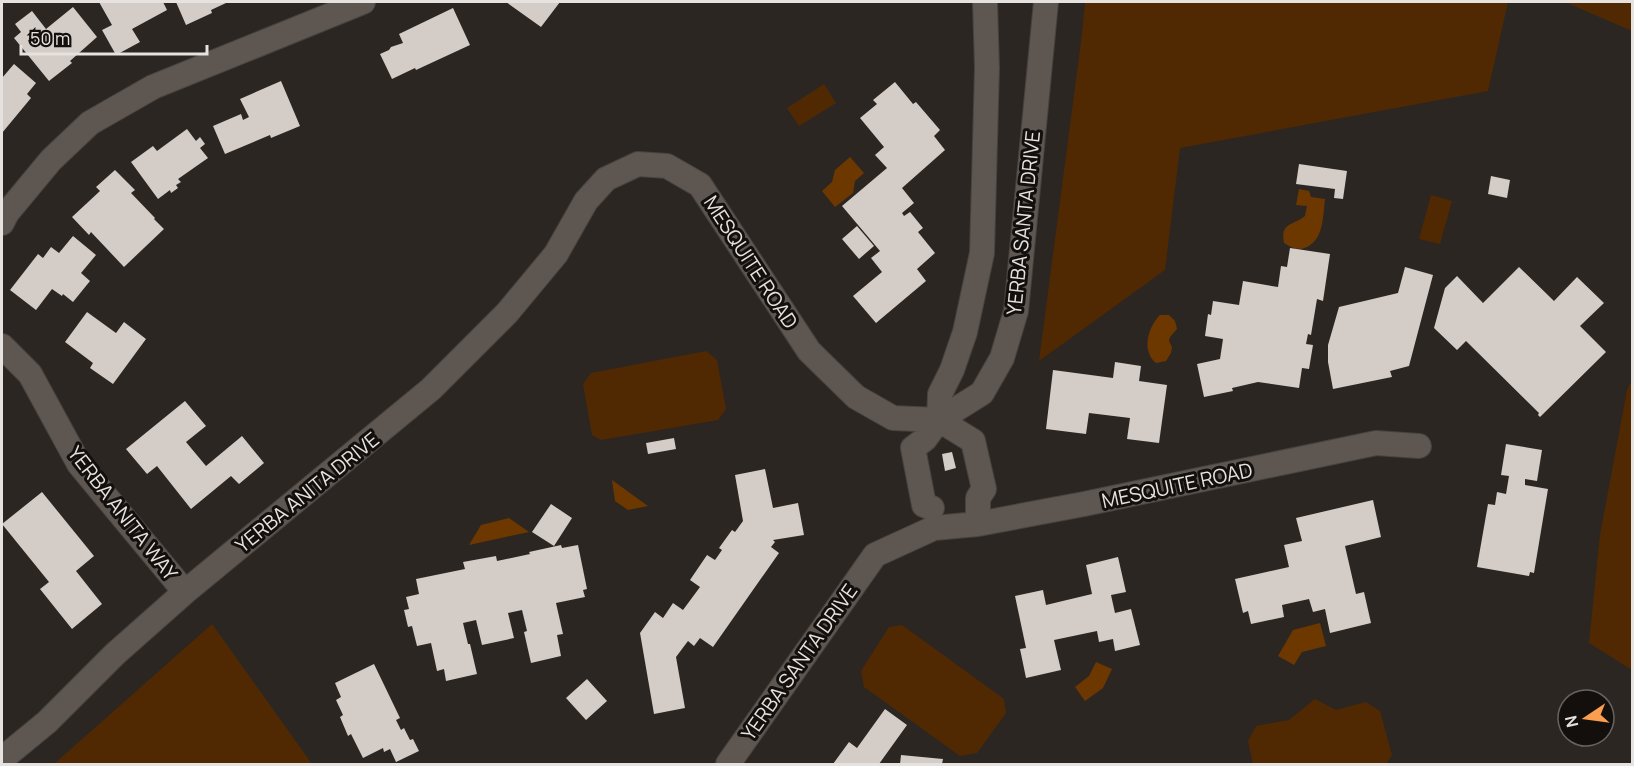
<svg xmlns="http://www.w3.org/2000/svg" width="1634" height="766" font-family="Manrope,sans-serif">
  <rect width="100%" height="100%" fill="#2b2621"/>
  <path fill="#502903" d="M1085,2H1508L1488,91L1180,148L1165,270L1039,361L1082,34Z
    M1565,2H1632V31Z
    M824,84L836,103L799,126L787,108Z
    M1431,195L1452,201L1440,244L1419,239Z
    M706,351L717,360L726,409L718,420L601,440L592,435L583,384L591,373Z
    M1632,380V670L1589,643L1600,535L1627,390Z
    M212,624L312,764H54Z
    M902,625L1004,699L1006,713L977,753L960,756L864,687L861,671L889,627Z
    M1315,699L1336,710L1366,702L1380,711L1392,755L1386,764H1253L1248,741L1256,726L1289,720Z"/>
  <path fill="#6d3800" d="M850,157L864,173L855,181L853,193L835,207L822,191L832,182L835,170Z
    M1299,189L1309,191L1311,197L1325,199C1323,215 1324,239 1307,247C1298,251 1292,248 1284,243C1280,222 1293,226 1305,216L1307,206L1296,205Z
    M1160,315H1169L1175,321L1177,329L1170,337L1169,341L1172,347L1171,353L1166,361L1156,363C1141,351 1148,327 1160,315Z
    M612,480L648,506L628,510L615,501Z
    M509,518L529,532L469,545L481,525Z
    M1320,623L1326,646L1302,652L1294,665L1278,656L1293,630Z
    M1096,662L1112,669L1103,688L1085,701L1075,687L1089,676Z"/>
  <path fill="#d4ccc6" d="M99,2H163L167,10L132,29L140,42L116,55L102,30L112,25Z
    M176,2H225L226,3L211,10L212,13L186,25Z
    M506,2H560L541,27Z
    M73,7L97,37L70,61L72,63L49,81L14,38L21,32L15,24L32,11L46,29Z
    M453,8L470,45L416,70L415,68L392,79L380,54L389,50L391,47L403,43L399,34Z
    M14,64L36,83L27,94L31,98L2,133V78Z
    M281,81L300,126L271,138L270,135L225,154L213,126L241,114L243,120L249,117L240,99Z
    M895,82L913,104L916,102L940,130L934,136L945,150L902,188L914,203L902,213L904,216L910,212L923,228L918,232L935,253L917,269L926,281L876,323L853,296L882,272L871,258L880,251L842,206L887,168L875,155L884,147L860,118L877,104L873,100Z
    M187,129L196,141L200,137L205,144L200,148L208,158L178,179L181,182L176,185L178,188L171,193L170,190L158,199L131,162L153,146L157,151Z
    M1299,164L1347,171L1343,199L1334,198L1335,189L1296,184Z
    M115,170L135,190L131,193L155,218L154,219L164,229L124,267L91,232L89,235L72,217L100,191L96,187Z
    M1491,176L1510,180L1507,198L1488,194Z
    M857,226L874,246L859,259L842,239Z
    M73,236L96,255L81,273L90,281L73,302L63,294L62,296L52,289L36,310L10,290L38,254L43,258L51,247L59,253Z
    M1290,248L1330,254L1323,301L1317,299L1311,335L1308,334L1306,344L1313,345L1309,369L1302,368L1299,388L1258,382L1232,388L1233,391L1204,397L1197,364L1220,359L1223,339L1205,336L1208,314L1211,315L1213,301L1239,305L1243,281L1278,287L1281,266L1287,267Z
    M1405,267L1433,275L1409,366L1390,371L1392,377L1333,389L1328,362V345L1339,307L1398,293Z
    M1519,267L1554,301L1577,277L1604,303L1580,326L1606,352L1540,417L1538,415L1539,413L1466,341L1457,350L1434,328L1445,288L1457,276L1483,303Z
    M87,312L116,333L124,322L146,339L113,384L90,368L93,363L65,342Z
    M1115,362L1141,366L1139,381L1167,385L1159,443L1127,439L1130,418L1089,413L1086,434L1046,429L1053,370L1113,378Z
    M185,401L206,426L186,442L206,466L242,436L264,463L239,484L231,476L191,509L157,466L147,474L126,449Z
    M674,438L676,449L648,454L646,443Z
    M1506,444L1542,450L1537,481L1525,479V485L1548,489L1534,573L1530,572L1529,576L1477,567L1488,504L1495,505L1497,492L1506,494L1509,476L1501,475Z
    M952,452L956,468L945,471L942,454Z
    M765,469L773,508L798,503L804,535L773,540L775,542L771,547L779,553L713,647L700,638L694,646L688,641L676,657L685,708L654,714L640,633L655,612L663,618L673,603L683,610L700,587L690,580L707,555L715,560L722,550L719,548L732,530L735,532L743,521L735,475Z
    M42,492L94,556L76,571L102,604L72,629L40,589L49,582L2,524Z
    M1373,500L1381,537L1345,546L1356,594L1364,592L1371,623L1330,633L1325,609L1313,612L1309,599L1282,605L1284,617L1251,624L1248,611L1243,613L1235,579L1289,567L1284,545L1302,541L1296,518Z
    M551,504L572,518L554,546L532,532Z
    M561,545L562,548L578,545L587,589L583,590L585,597L556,603L563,634L557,635L561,656L531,663L524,632L527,631L522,610L508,613L514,638L482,645L476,620L463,623L468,644H470L477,674L446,681L444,669L437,671L431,643L417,646L412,626L408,627L404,610L409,609L406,597L419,594L416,579L465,569L463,562L496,556L497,561L530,554L529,552Z
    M1118,557L1126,592L1111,595L1115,613L1131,609L1140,645L1115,651L1113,639L1099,642L1097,631L1054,640L1061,670L1026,678L1020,649L1026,648L1015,596L1043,590L1046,605L1092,594L1086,565Z
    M374,664L400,718L396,720L401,730L404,728L410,740L413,739L419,751L396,762L390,749L384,752L383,748L363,758L351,734L348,736L340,717L343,715L336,700L341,697L335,683Z
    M587,679L607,701L586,720L566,698Z
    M885,709L907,725L879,764H833L849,742L857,748Z
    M901,755L943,759L942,764H900Z"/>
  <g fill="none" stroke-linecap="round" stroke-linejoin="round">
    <g stroke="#46423e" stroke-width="26">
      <path id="minor" d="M2,223L7,213L51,160L90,123L153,87L363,2
        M2,346L30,374L79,464L185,592
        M939,420L940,394L952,370L965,332L982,253L987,68L985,2
        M932,508L924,505L913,448L925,439L939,420L982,393L1002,358L1016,311L1046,2
        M2,759L47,722L115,654L185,592L431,389L507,313L556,254L586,201L606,179L638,164L667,166L700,185L809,351L856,397L893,418L939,420L973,441L984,489L978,498V524
        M728,764L875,555L934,528L978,524L1084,504L1376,443L1419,446"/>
    </g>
    <use href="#minor" stroke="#5d5651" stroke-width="24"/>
  </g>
  <g text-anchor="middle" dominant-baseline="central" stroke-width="6" stroke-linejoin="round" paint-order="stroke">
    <g font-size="20" fill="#e6e2df" stroke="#120f0d">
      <text transform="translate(1023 223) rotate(-84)">YERBA SANTA DRIVE</text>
      <text transform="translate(751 262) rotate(57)">MESQUITE ROAD</text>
      <text transform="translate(1177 485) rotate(-12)">MESQUITE ROAD</text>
      <text transform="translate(307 492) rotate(-39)">YERBA ANITA DRIVE</text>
      <text transform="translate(123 513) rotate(52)">YERBA ANITA WAY</text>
      <text transform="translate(799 662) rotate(-55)">YERBA SANTA DRIVE</text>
    </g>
  </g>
  <rect width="1634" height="766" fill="none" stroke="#e6e2df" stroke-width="6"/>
  <g transform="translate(1586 718) rotate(257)"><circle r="28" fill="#120f0d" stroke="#676361" stroke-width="1.5"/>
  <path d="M0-4.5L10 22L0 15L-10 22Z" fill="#fb9e50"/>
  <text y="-9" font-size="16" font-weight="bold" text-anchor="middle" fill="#e6e2df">N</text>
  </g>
  <path d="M21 45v9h186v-9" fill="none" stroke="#e6e2df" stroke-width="3"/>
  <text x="30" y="45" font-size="18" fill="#e6e2df" stroke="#120f0d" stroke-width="4.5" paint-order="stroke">50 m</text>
</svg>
